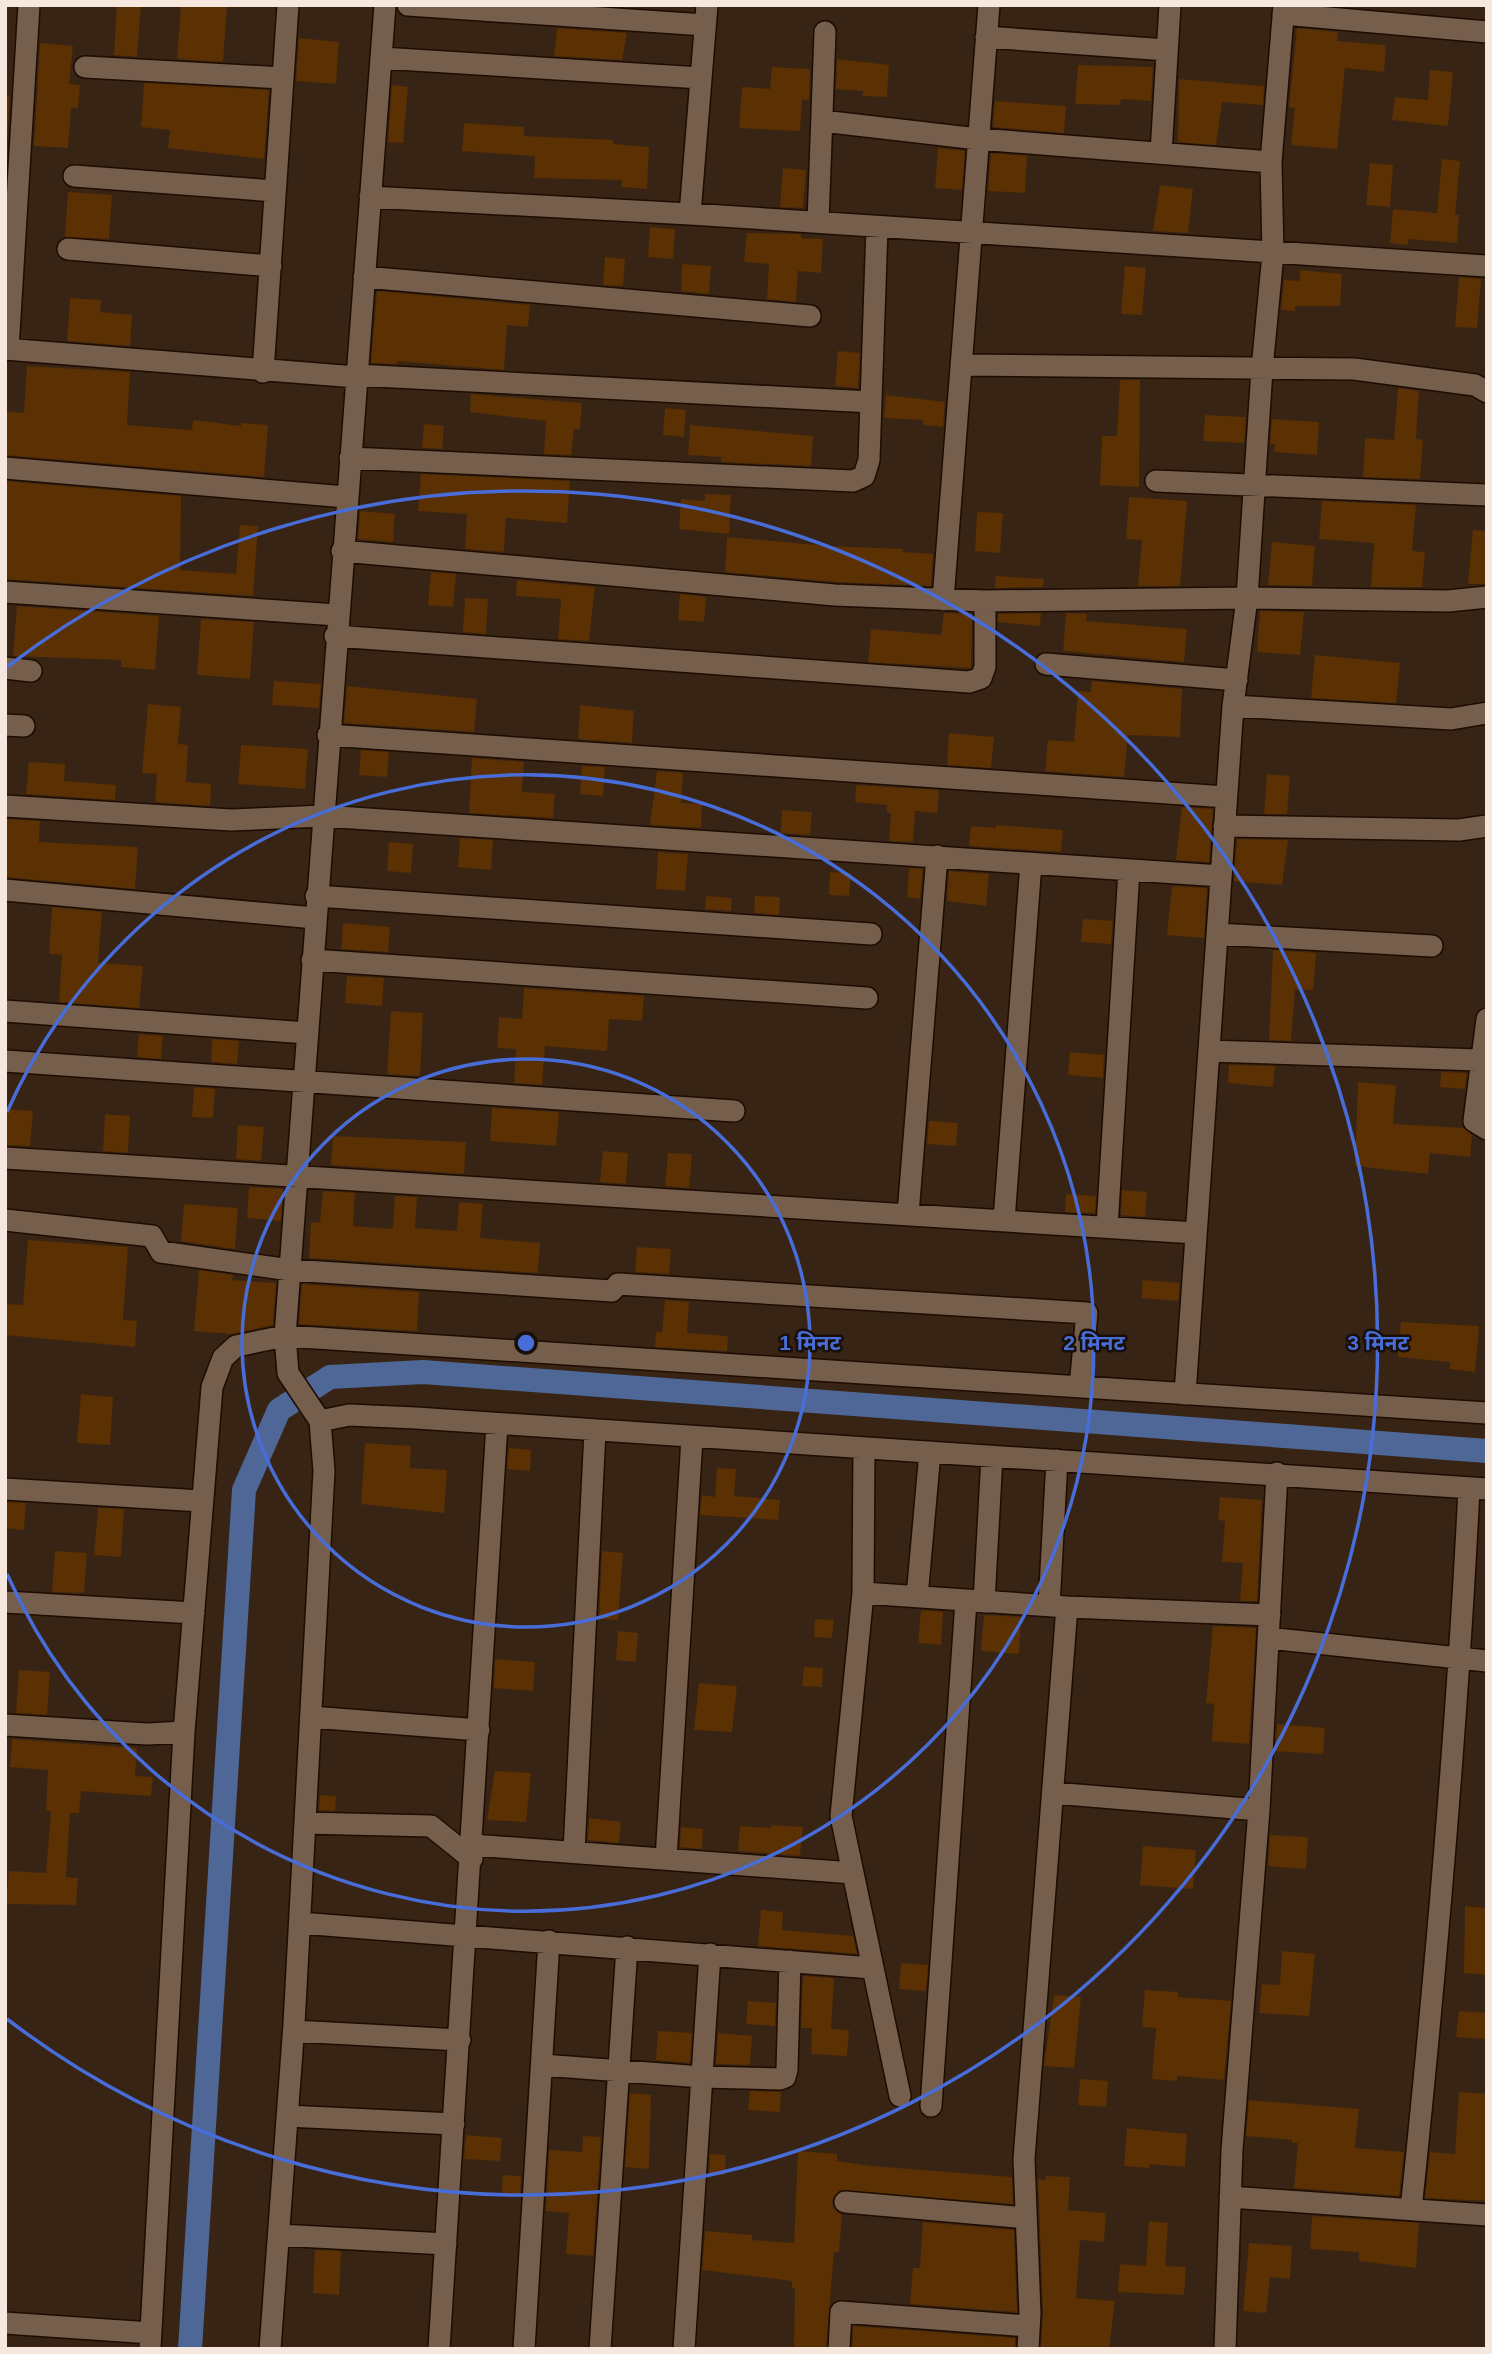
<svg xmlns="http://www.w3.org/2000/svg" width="1492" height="2354" font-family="Arial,'Noto Sans Devanagari',sans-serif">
  <rect width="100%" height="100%" fill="#372414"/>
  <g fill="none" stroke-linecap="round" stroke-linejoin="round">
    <path stroke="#4e6797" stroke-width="24" d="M190,2349L244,1490L279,1410L330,1377L423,1372L1487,1451"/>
  </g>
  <path fill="#5b3002" d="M117,5H141L137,57L114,55Z
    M181,5H227L223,62L177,59Z
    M557,28L627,33L622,60L554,56Z
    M1297,28L1338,32L1337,41L1386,45L1384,72L1345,68L1337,149L1291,145L1295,108L1289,107Z
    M299,38L339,42L336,84L296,81Z
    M40,43L73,46L69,84L80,85L78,108H71L68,148L34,146Z
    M837,59L889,65L887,97L863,96V91L836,89Z
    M1078,65L1153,67L1151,101L1121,99L1120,105L1075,104Z
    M772,67L810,69L809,100H802L800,131L739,128L742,87L770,89Z
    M1430,70L1453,72L1448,126L1392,120L1395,97L1428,100Z
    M1179,79L1264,86L1263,105L1222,102L1216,145L1178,142Z
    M144,83L269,90L264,159L168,148L170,130L141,127Z
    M392,85L408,87L403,143L388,142Z
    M5,96H10L7,144H5Z
    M995,101L1066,106L1064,133L993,127Z
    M464,123L524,127V136L613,140V144L649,147L647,189L621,187L622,180L534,178L535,156L462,151Z
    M938,148L965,151L962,190L935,188Z
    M991,153L1027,156L1025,193L988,191Z
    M1442,159L1460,161L1455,215H1459L1457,243L1408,239V245L1390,243L1393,209L1437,213Z
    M1370,163L1393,165L1390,207L1366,205Z
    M783,168L806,170L803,208L780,207Z
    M1160,185L1193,189L1188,233L1153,231Z
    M68,192L112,195L109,239L65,237Z
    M650,227L675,229L673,259L648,257Z
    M747,233L801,234V238L823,239L821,273L798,271L796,302L767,299L769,264L744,262Z
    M605,257L625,259L623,286L603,285Z
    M682,264L711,266L709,294L681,291Z
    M1125,266L1146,268L1142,315L1121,314Z
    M1300,270L1342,274L1340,306H1295V311L1281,310L1284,280L1300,281Z
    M1459,277L1481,279L1477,328L1455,327Z
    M377,291L530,305L528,327L507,325L504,370L397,361V364L371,363Z
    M70,298L101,300L100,312L132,315L130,346L67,341Z
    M838,351L860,353L858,388L835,386Z
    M27,366L130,372L127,425L192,430L193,420L241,426V423L268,425L264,477L5,455V411L24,413Z
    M1120,380H1140L1139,487L1100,485L1102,436H1117Z
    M1398,388L1419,391L1416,439L1423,440L1420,479L1363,477L1365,438L1394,440Z
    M471,394L582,403L580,429H574L571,455L544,454L546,421L470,412Z
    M886,395L945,402L943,427L923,425V420L884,418Z
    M665,408L686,410L684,437L663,435Z
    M1205,415L1246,417L1244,443L1203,441Z
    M1272,419L1319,422L1317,455L1274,452L1275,444H1270Z
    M424,424L444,426L442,449L422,448Z
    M690,425L813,436L811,466L721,462V457L688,455Z
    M421,474L570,481L567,523L506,518L504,552L465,549L467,514L418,511Z
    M5,481L181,496L180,570L236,574L240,525L258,526L253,596L5,579Z
    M705,494L731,495L729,534L679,529L681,499L705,501Z
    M1129,497L1187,501L1180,586H1138L1142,540L1126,539Z
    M1322,501L1416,505L1412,551L1425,552L1422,587H1371L1374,543L1319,539Z
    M360,511L395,514L393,542L358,539Z
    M977,512L1003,513L1000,553L975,551Z
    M1473,530L1487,531V584H1468Z
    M727,537L828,546L903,549V552L933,554L931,586L836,582L725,572Z
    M1272,542L1315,546L1312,586L1268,585Z
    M431,572L456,574L453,607L428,605Z
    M996,576L1044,579L1043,587L995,588Z
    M517,580L595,587L589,641L558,639L561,599L516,596Z
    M680,594L706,597L704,622L678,620Z
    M465,598L488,599L486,634L463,632Z
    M17,606L159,616L155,670L121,667V660L13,656Z
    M1260,611L1304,612L1300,655L1257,652Z
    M944,613L972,614L971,668L868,662L871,629L941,635Z
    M1041,613L1040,626L998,622V614Z
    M1066,613L1087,614L1086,621L1187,629L1184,662L1063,651Z
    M201,619L254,622L250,679L197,675Z
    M1315,655L1400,663L1396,703L1311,698Z
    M274,681L321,684L319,708L272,705Z
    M1092,681L1182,689L1180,737L1128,735L1124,777L1045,771L1048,740L1074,742L1078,691L1091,692Z
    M347,686L477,699L474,732L344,723Z
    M148,704L181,707L178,744L188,745L186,782L211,784L210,806L155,802L157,774L142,773Z
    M580,705L634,711L632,743L578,739Z
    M949,733L994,737L991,768L947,765Z
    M241,745L308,749L305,789L238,784Z
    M361,750L389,752L387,777L359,775Z
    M472,758L524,762L522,792L555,794L553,818L469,813Z
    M29,762L65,764L64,781L116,785L115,800L26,794Z
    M582,766L605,767L603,796L580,794Z
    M657,771L683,773L681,803L702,804L701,828L650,825Z
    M1267,774L1290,776L1287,814H1264Z
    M856,785L939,790L937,813L915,811L913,842L889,841L891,813H887V805L855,802Z
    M1182,807L1213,809L1209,862L1176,860Z
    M782,810L812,812L810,835L781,833Z
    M5,819L40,821L39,842L138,847L135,889L5,877Z
    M996,825L1063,830L1061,852L969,846L971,826L996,828Z
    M460,838L493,840L491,870L458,867Z
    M1237,839L1288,840L1282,885L1234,881Z
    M389,842L413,844L411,873L387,871Z
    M658,852L688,854L685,891L656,889Z
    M909,868L923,869L920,899L907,897Z
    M949,871L989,874L986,906L947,901Z
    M830,872L851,873L849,896L829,895Z
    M1172,886L1207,888L1204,938L1167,935Z
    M706,896L732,898L731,911L705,909Z
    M755,896L780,897L779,915L754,913Z
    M52,907L102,912L98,963L143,966L139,1008L59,1002L62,955L49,954Z
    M1083,919L1113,921L1111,944L1081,942Z
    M343,923L390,927L388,952L341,949Z
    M1273,950L1316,953L1313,990L1295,989L1291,1041L1269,1040Z
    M347,976L384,978L382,1006L345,1003Z
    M524,988L644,996L642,1021L609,1019L607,1051L545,1046L542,1085L514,1083L516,1049L497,1048L499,1017L522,1019Z
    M391,1011L423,1013L420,1076L387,1074Z
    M139,1034L163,1036L161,1059L137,1057Z
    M212,1039L239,1041L237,1064L211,1062Z
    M1070,1052L1104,1055L1103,1078L1068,1075Z
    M1229,1065L1275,1066L1273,1087L1228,1083Z
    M1441,1072L1467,1073L1465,1089L1440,1087Z
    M1358,1082L1396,1085L1393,1124L1464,1128L1472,1135L1470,1157L1430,1153L1428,1174L1355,1166Z
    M194,1087L215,1089L213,1118L192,1117Z
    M492,1108L559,1112L556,1146L490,1141Z
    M5,1109L33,1111L30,1146L5,1145Z
    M105,1114L130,1116L128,1153L103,1151Z
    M929,1121L958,1123L956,1146L927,1144Z
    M238,1125L264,1127L261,1161L236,1159Z
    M333,1136L466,1142L464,1174L331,1165Z
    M603,1151L628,1153L626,1184L600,1182Z
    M668,1153L692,1154L689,1188L665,1186Z
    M249,1187L283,1189L281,1221L247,1218Z
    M1122,1190L1147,1192L1145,1217L1121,1215Z
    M323,1191L355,1193L353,1226L390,1229L393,1227L395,1196L417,1197L415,1228L457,1231L459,1202L483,1204L480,1238L540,1243L538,1273L309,1258L311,1222L320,1223Z
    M1066,1194L1096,1196L1095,1213L1065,1212Z
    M184,1204L238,1208L235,1249L181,1241Z
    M28,1240L128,1247L123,1320L137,1321L135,1347L5,1335V1304L23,1305Z
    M637,1247L671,1249L669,1274L635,1272Z
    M199,1270L233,1275L232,1280L276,1283L273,1325L232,1334L194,1331Z
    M1143,1280L1180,1283L1178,1301L1141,1298Z
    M302,1284L419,1292L417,1331L299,1324Z
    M665,1300L689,1302L687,1333L728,1336L727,1351L655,1347L656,1332H662Z
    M1401,1322L1479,1326L1475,1372L1449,1369L1450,1362L1398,1357Z
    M81,1394L113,1397L110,1445L77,1443Z
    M365,1443L411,1446L410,1468L447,1470L444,1513L361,1504Z
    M509,1448L531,1450L530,1471L507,1469Z
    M717,1468L736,1469L734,1496L780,1500L778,1520L700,1515L702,1495L715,1497Z
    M1220,1497L1262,1500L1257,1601H1240L1243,1563L1222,1562L1225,1521L1218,1520Z
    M5,1502L26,1503L24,1530L5,1528Z
    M98,1508L124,1509L121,1557L94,1555Z
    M55,1551L87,1553L84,1593L52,1592Z
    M602,1551L623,1553L618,1620L599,1619Z
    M921,1610L943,1612L941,1645L918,1643Z
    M984,1615L1021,1617L1019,1654L981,1651Z
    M815,1619L834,1620L832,1638L814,1637Z
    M1213,1626L1256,1628L1249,1744L1212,1741L1214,1704L1206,1703Z
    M618,1631L638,1633L636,1662L616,1660Z
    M495,1659L535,1662L533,1691L494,1688Z
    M804,1667L823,1668L822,1687L802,1686Z
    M19,1670L50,1672L47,1715L16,1713Z
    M699,1683L737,1686L732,1732L694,1730Z
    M1277,1724L1325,1728L1323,1754L1275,1751Z
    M12,1739L137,1748L135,1776L153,1777L151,1796L81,1791L79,1813H70L66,1877L78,1878L76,1905L6,1904L9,1871L46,1873L51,1811H46L48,1770L10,1767Z
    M495,1771L531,1773L526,1822L487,1820Z
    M320,1795L336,1796L335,1811L319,1810Z
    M589,1818L621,1822L619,1843L588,1840Z
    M771,1825L803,1827L800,1856L738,1851L740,1826L771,1828Z
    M681,1827L703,1829L702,1849L680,1847Z
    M1270,1835L1308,1837L1306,1869L1268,1866Z
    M1143,1846L1196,1850L1193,1889L1140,1885Z
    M1465,1906L1487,1908V1975L1464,1973Z
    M761,1910L783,1912L782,1930L853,1936L857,1954L758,1946Z
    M1282,1951L1315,1954L1309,2016L1259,2013L1262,1984L1280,1985Z
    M901,1963L928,1965L926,1991L899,1989Z
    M803,1976L834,1978L831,2029L849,2030L847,2056L811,2054L812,2028H801Z
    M1145,1990L1178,1992V1997L1231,2001L1224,2080L1177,2076V2081L1152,2079L1156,2028L1142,2027Z
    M1054,1995L1081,1997L1074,2068L1044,2066Z
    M748,2001L776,2003L775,2026L746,2024Z
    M1459,2011L1487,2013V2039L1456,2037Z
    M658,2031L692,2033L690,2063L656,2060Z
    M718,2033L752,2036L750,2065L716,2064Z
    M1080,2079L1108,2081L1106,2107L1078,2105Z
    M750,2091L781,2092L780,2112L748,2110Z
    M1459,2092L1487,2094V2201L1425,2198L1430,2152L1455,2154Z
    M630,2093L651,2095L649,2169L625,2167Z
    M1249,2100L1359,2109L1355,2148L1404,2152L1399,2196L1294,2188L1298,2143H1292V2140L1246,2136Z
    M1127,2128L1187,2134L1185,2167L1150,2164L1149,2168L1124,2166Z
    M466,2135L502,2138L500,2161L464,2159Z
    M583,2136L601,2137L593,2256L566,2254L569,2213L546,2211L549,2150L582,2152Z
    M798,2151L837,2154V2161L872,2166L1012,2177L1013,2204L839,2190L832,2202L833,2208L842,2215L839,2252H834L826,2349H794L795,2289L792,2288V2281L702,2270L705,2231L752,2235V2240L794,2243Z
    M710,2154L726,2155L725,2175L709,2174Z
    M503,2175L521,2176L520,2196L501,2195Z
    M1046,2176L1070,2177L1068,2210L1106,2213L1104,2242L1080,2240L1076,2298L1115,2301L1109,2349H1041L1043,2312L1038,2179L1046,2180Z
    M1312,2216L1419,2223L1416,2268L1359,2261V2252L1310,2249Z
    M1149,2221L1168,2223L1165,2266L1186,2267L1184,2295L1118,2292L1120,2264L1146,2266Z
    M923,2222L1014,2230L1017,2312L910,2304L913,2268H920Z
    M1249,2243L1292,2246L1290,2279L1270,2277L1266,2313L1243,2311Z
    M315,2250L341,2251L339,2295L313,2293Z
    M853,2326L1015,2338V2349H852Z"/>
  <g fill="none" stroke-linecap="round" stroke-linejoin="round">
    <g stroke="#1e0c01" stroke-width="24">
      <path id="street" d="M408,5L705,25
        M1283,14L1487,32
        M986,37L1167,50
        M381,58L701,78
        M85,67L283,78
        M822,121L978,139L1271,162
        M1161,153L1170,5
        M74,176L275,191
        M370,197L690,214L1486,266
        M690,214L707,5
        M818,222L825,32
        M68,249L271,266
        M364,277L810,316
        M5,349L356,377
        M8,349L29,5
        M961,365L1354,369L1475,385L1487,392
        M263,372L288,5
        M356,375L871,402
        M350,458L853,481L864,476L869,460L877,227
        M5,468L346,497
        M1156,481L1487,495
        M342,551L835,595L985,601L1247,598L1448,601L1487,597
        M5,592L337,615
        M943,600L989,5
        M335,636L969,682L981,678L985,667V601
        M1046,664L1237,680
        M5,668L31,671
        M1233,706L1451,719L1487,713
        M5,725L24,726
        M328,735L1226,797
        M5,806L231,820L323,816L1221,876
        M1224,826L1459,830L1487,826
        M5,890L315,918
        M316,896L871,934
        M1217,934L1432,946
        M312,960L867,998
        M5,1011L307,1033
        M1487,1019L1474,1121L1487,1129
        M1209,1051L1479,1060
        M5,1061L734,1111
        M5,1158L1196,1233
        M908,1214L937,856
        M5,1220L152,1236L161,1252L290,1270L612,1291L618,1284L1087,1313L1080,1387
        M1004,1220L1031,863
        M1107,1227L1129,870
        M1185,1394L1233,706L1247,598L1262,369L1273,254L1271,162L1284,5
        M320,1421L349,1415L416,1418L1487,1489
        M864,1448L863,1593L841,1816L900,2096
        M5,1489L201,1501
        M863,1593L1067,1607L1270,1615
        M917,1597L930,1452
        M5,1602L194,1613
        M984,1602L992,1456
        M1049,1606L1057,1460
        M1268,1638L1487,1661
        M311,1717L479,1730
        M5,1725L147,1734L184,1732
        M1053,1793L1259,1810
        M305,1823L431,1826L472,1859
        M472,1845L853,1873
        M574,1852L595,1431
        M666,1859L692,1438
        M300,1923L872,1968
        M294,2031L460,2040
        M542,2065L702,2077L780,2079L785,2077L787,2070L790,1961
        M931,2106L966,1601
        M287,2116L454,2124
        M1230,2197L1487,2215
        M845,2202L1026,2218
        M1411,2210C1436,1970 1457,1730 1469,1489
        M279,2235L446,2244
        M5,2323L151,2333
        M150,2349L184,1732L212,1387L223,1358L236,1346L285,1336L1487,1413
        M270,2349L294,2024L324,1471L320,1421L288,1373L285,1336L385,5
        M439,2349L497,1424
        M524,2349L549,1941
        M600,2349L627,1947
        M684,2349L710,1954
        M839,2349L841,2312L1029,2326
        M1028,2349L1030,2313L1024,2159L1067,1607
        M1225,2349L1232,2150L1259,1810L1277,1473"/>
    </g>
    <use href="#street" stroke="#755e4c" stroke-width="21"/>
  </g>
  <g fill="none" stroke="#486dd9" stroke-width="3.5">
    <circle cx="526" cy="1343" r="284"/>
    <path d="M7 1112A568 568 0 1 1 7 1574"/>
    <path d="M7 667A852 852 0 1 1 7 2019"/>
  </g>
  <circle cx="526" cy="1343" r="10" fill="#486dd9" stroke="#180f09" stroke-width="3.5"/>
  <g font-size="21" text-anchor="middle" font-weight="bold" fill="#486dd9" stroke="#180f09" stroke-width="5" stroke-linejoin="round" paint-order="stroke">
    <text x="810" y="1350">1 मिनट</text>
    <text x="1094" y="1350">2 मिनट</text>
    <text x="1378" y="1350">3 मिनट</text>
  </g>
  <rect width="1492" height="2354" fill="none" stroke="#f6e8de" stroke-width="14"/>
</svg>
